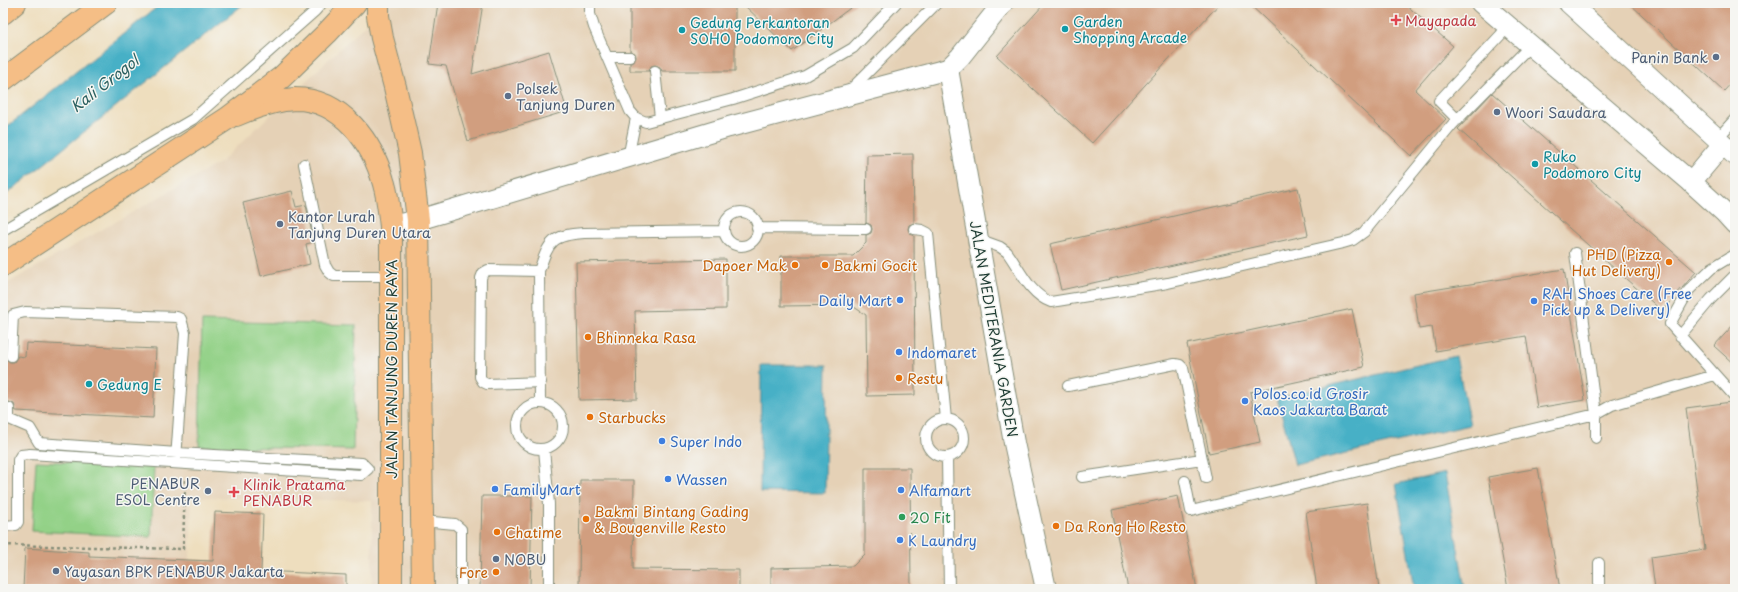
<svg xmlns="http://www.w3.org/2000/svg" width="1738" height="592" font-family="'Playpen Sans',sans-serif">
  <rect width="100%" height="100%" fill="#f6f6f2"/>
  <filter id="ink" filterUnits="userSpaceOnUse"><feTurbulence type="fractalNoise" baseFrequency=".025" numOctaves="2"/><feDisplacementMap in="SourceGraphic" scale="8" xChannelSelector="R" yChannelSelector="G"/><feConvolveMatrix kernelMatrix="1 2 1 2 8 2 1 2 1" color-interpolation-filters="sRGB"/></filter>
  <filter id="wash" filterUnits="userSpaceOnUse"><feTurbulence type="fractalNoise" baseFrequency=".012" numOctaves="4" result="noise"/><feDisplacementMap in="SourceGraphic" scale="16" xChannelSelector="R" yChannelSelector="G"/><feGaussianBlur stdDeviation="0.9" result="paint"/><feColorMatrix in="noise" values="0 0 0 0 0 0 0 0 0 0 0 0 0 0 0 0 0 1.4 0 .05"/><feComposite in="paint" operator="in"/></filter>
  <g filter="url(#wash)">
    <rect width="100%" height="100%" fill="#eedebe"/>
    <path fill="#e5d1b6" d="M388,3H1735V589H372V501L192,497L189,589H3V286L221,162Z"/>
    <path fill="#93d187" stroke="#59875e" d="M202,321L356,325L353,450L199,446Z
      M36,461L154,466L151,537L32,531Z"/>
    <path fill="#47b0c6" stroke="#33767d" d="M162,3H245L3,197V130Z
      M1456,356L1470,425L1295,465L1277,398Z
      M761,365H827L825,493L760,492Z
      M1445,473L1465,589H1414L1396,484Z"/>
    <g id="blocks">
      <path fill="#d19e7f" d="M438,3H483L472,74L549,51L567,111L468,141L446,66L429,64Z
        M630,3H735V71H662L660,67L655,65L651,66L649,71H630V63L634,62L636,57L635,53L630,51Z
        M742,3H857L792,51Z
        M1045,3H1220L1092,143L997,56Z
        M1248,3H1404L1453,46L1415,90L1446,119L1411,156Z
        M1629,3H1735V79L1724,91Z
        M1492,93L1696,272L1662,311L1458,129Z
        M913,154L914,223L909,225L908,229L910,234L914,236L915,395L867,396L866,315L851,305L781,306V256H853L866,243V235L871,233L872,229L871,225L866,223L867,155Z
        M1298,188L1308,235L1061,290L1050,244Z
        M292,191L296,207L306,205L314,242L306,244L310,264L261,276L243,203Z
        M726,259V309L635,311L637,399L579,400L576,262Z
        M1564,269L1585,400L1537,408L1526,336L1436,351L1432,327L1419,329L1414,293Z
        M1352,309L1364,367L1250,392L1260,442L1209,453L1187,344Z
        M1735,323V365L1714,346Z
        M26,343L156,349L153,418L16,411L14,404L9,402L5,403L3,406V364L4,355L5,359L10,362H14L18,356L25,357Z
        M1731,402L1735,428V589H1655L1651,557L1705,549L1686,408Z
        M865,468H910L911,589H771V568L853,566L865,554Z
        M1538,468L1560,589H1508L1488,477Z
        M580,480H634L633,569L739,570V589H579Z
        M482,496H532L530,589H480Z
        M1178,496L1197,589H1128L1112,510Z
        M1367,503L1379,589H1317L1306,512Z
        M215,512L263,514L261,571L346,575V589H23L25,548L89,552V556L213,561Z"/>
    </g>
  </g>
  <g filter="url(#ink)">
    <use href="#blocks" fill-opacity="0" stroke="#868e79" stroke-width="1"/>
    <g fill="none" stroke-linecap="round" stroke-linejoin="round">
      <g stroke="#868e79" stroke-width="12">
        <path id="service" d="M590,3V14L594,27L630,111L636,118L646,122L733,99L805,76L853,48L896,3
          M607,57H630
          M655,71L660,118
          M850,90L937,3
          M1458,120L1439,101L1508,27
          M1717,139L1735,119
          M628,158L636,118
          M304,164L325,265L329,272L334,276H391
          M724 229a17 17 0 1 1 34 0a17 17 0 1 1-34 0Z
          M757,228L866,229
          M914,229L922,230L928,233L946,419
          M3,230L193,119L315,11L322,3
          M978,239L1000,247L1007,252C1019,268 1030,295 1051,302L1168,283L1343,243L1353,240L1364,232L1452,125L1530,46
          M1575,253L1596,414L1612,405L1715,375
          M1735,254L1712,268L1689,290L1670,324L1735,397
          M539,271L488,270L483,273L481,278L480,377L483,382L487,384L541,382
          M1680,336L1711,299L1735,275
          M11,356L13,315L25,312L177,317L181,319L185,333L176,459
          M1068,386L1175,364L1180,365L1183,368L1202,459L1082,477
          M540,402L539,271C549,241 552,235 584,233L724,231
          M517 426a23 23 0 1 1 46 0a23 23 0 1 1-46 0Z
          M3,418L9,419L30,428L39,443L177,453L362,463L368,469L361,475L30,454L21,455L18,460V522L16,525L3,526
          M926 438a19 19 0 1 1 38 0a19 19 0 1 1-38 0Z
          M9,419V408
          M544,449L549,504V589
          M947,458L949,589
          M1202,459L1206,478
          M1185,481L1191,511L1596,414V438
          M422,521L455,524L461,529V589
          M1599,563V589"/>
      </g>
      <g stroke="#868e79" stroke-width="22">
        <path id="minor" d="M1481,3L1691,182L1724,212L1735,224
          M1569,3L1735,155
          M948,69L1014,443L1046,589
          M1691,182L1723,144
          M391,226L418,220L729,127L948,69L960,57L1003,3"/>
      </g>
      <g stroke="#868e79" stroke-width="24">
        <path id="primary" d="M378,3V16L382,38L395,87L410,153L418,220L423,589
          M236,115C255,107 275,100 295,99C342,99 373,143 384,184C388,197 389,212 391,226V589"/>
      </g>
      <g stroke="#868e79" stroke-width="24">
        <path id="trunk" d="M3,265L228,118L282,77L327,33L355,3"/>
      </g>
      <g stroke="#868e79" stroke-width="24">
        <path id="motorway" d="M3,13L15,3
          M3,80L106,3"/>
      </g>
      <path stroke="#868e79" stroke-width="2.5" stroke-dasharray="3 3" stroke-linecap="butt" d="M3,545L183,549L185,480"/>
      <use href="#service" stroke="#fff" stroke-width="10"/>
      <use href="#minor" stroke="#fff" stroke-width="20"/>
      <use href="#primary" stroke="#f5be86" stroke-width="22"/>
      <use href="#trunk" stroke="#f5be86" stroke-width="22"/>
      <use href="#motorway" stroke="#f5be86" stroke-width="22"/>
    </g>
  </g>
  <g fill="#e0444e" stroke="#f6f6f2" stroke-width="1.5">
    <path d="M1394 14h4v4h4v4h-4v4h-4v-4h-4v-4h4z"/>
    <path d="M232 486h4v4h4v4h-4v4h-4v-4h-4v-4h4z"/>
  </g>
  <g fill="#0f9aa8" stroke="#f6f6f2" stroke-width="1.5">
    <circle cx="1065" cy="29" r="4"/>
    <circle cx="682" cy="30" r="4"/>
    <circle cx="1535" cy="164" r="4"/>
    <circle cx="89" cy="384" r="4"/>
  </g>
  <g fill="#5c6f8a" stroke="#f6f6f2" stroke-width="1.5">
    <circle cx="1716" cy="57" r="4"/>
    <circle cx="508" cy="96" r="4"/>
    <circle cx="1497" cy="112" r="4"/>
    <circle cx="280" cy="224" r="4"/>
    <circle cx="208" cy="491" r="4"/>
    <circle cx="496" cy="559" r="4"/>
    <circle cx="56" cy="571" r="4"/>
  </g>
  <g fill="#e8710a" stroke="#f6f6f2" stroke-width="1.5">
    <circle cx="1669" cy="262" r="4"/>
    <circle cx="795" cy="265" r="4"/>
    <circle cx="825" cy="265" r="4"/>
    <circle cx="588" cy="337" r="4"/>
    <circle cx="899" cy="378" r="4"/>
    <circle cx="590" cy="417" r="4"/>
    <circle cx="586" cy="519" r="4"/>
    <circle cx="1056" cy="526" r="4"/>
    <circle cx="497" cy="532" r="4"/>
    <circle cx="496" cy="572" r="4"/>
  </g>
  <g fill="#3f7fe0" stroke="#f6f6f2" stroke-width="1.5">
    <circle cx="900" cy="300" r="4"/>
    <circle cx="1534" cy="301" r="4"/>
    <circle cx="899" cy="352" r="4"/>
    <circle cx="1245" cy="401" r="4"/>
    <circle cx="662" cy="441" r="4"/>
    <circle cx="668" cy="479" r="4"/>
    <circle cx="495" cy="489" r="4"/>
    <circle cx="901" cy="490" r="4"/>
    <circle cx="900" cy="540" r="4"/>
  </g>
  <circle fill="#2e9e5b" stroke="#f6f6f2" stroke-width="1.5" cx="902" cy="517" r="4"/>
  <g text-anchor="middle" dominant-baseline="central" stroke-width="3" stroke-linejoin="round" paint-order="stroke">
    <g font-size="14" fill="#be3a42" stroke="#f6f6f2" text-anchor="start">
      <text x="1405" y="20">Mayapada</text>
      <text x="243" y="484">Klinik Pratama<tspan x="243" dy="16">PENABUR</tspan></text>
    </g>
    <g font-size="14" fill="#0d838f" stroke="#f6f6f2" text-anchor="start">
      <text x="1073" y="21">Garden<tspan x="1073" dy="16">Shopping Arcade</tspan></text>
      <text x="690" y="22">Gedung Perkantoran<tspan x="690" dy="16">SOHO Podomoro City</tspan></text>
      <text x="1543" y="156">Ruko<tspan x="1543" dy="16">Podomoro City</tspan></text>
      <text x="97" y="384">Gedung E</text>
    </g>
    <g font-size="14" fill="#4e5e75" stroke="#f6f6f2" text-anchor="start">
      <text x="1708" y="57" text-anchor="end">Panin Bank</text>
      <text x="516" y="88">Polsek<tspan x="516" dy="16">Tanjung Duren</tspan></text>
      <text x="1505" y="112">Woori Saudara</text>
      <text x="288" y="216">Kantor Lurah<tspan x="288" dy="16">Tanjung Duren Utara</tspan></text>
      <text x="200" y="483" text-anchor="end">PENABUR<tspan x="200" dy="16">ESOL Centre</tspan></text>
      <text x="504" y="559">NOBU</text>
      <text x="64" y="571">Yayasan BPK PENABUR Jakarta</text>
    </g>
    <g font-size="14" fill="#c56008" stroke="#f6f6f2" text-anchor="start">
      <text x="1661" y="254" text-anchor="end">PHD (Pizza<tspan x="1661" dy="16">Hut Delivery)</tspan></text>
      <text x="787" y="265" text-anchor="end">Dapoer Mak</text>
      <text x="833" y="265">Bakmi Gocit</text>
      <text x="596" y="337">Bhinneka Rasa</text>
      <text x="907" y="378">Restu</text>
      <text x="598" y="417">Starbucks</text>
      <text x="594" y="511">Bakmi Bintang Gading<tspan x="594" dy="16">&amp; Bougenville Resto</tspan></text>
      <text x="1064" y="526">Da Rong Ho Resto</text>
      <text x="505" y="532">Chatime</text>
      <text x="488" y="572" text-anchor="end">Fore</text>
    </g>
    <g font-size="14" fill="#366cbe" stroke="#f6f6f2" text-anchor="start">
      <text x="1542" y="293">RAH Shoes Care (Free<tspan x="1542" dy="16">Pick up &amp; Delivery)</tspan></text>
      <text x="892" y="300" text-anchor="end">Daily Mart</text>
      <text x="907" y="352">Indomaret</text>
      <text x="1253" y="393">Polos.co.id Grosir<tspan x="1253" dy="16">Kaos Jakarta Barat</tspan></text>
      <text x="670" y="441">Super Indo</text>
      <text x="676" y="479">Wassen</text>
      <text x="503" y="489">FamilyMart</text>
      <text x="909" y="490">Alfamart</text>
      <text x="908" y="540">K Laundry</text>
    </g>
    <g font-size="14" fill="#1f3d34" stroke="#f6f6f2">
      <text transform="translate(994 329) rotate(80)">JALAN MEDITERANIA GARDEN</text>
      <text transform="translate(391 369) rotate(-90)">JALAN TANJUNG DUREN RAYA</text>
    </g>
    <g font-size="14" fill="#27864d" stroke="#f6f6f2" text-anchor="start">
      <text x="910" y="517">20 Fit</text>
    </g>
    <g font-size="15" font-style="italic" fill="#2b6060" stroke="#f6f6f2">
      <text transform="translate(104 83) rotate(-38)">Kali Grogol</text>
    </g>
  </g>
  <rect width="1738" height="592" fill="none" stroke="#f6f6f2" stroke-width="16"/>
</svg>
